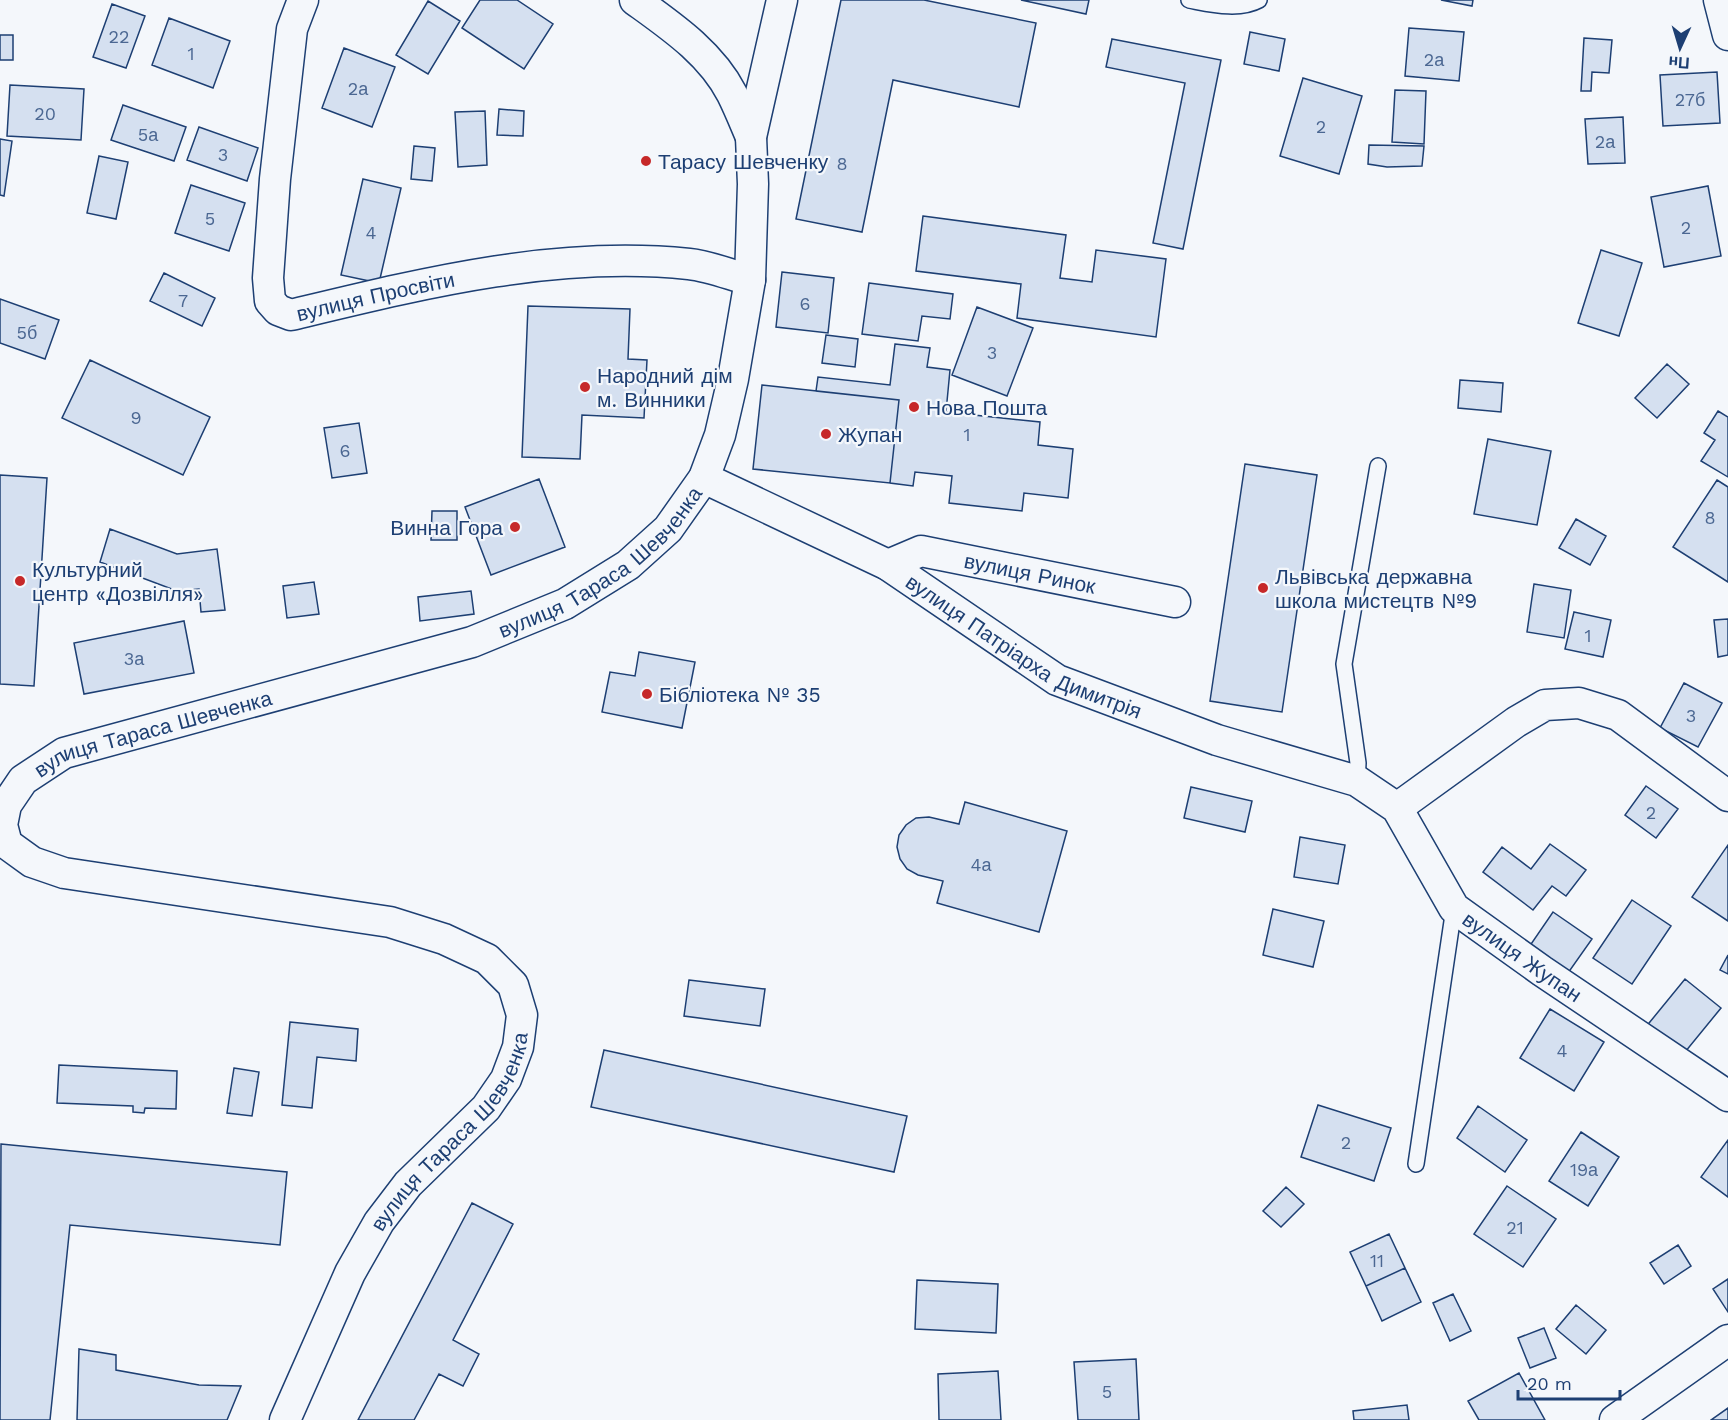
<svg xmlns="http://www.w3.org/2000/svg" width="1728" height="1420" font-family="'Work Sans',sans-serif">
  <rect width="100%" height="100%" fill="#f4f7fb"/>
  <path fill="#d5e0f0" stroke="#1d3f73" stroke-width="1.5" d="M480,0H517L553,24L524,69L462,28Z
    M841,0H924L1036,23L1019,107L893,80L862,232L796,219Z
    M1021,0H1089L1086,14Z
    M1441,0H1473L1472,6Z
    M428,1L460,21L428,74L396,55Z
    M112,4L145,16L126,68L93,57Z
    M169,18L230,41L213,88L152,65Z
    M1409,28L1464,32L1459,81L1405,76Z
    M1250,32L1285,39L1279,71L1244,64Z
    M0,35H13V60H0Z
    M1584,38L1612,40L1609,73L1592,72L1591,91H1581Z
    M1112,39L1221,60L1183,249L1153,243L1185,83L1106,67Z
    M344,48L395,67L372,127L322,108Z
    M1717,72L1720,123L1663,126L1660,75Z
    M1303,78L1362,96L1339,174L1280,156Z
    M10,85L84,89L81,140L7,136Z
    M1395,90L1426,91L1424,144L1392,142Z
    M123,105L186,127L174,161L111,140Z
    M499,109L524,111L523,136L497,135Z
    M485,111L487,165L458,167L455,112Z
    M1623,117L1625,163L1588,164L1585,119Z
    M199,127L258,148L247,181L187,160Z
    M0,139L12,141L4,196L0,195Z
    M1369,145L1424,146L1422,166L1387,167L1368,164Z
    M414,146L435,148L432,181L411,179Z
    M99,156L128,162L116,219L87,213Z
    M363,179L401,188L379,283L341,275Z
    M191,185L245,203L229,251L175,233Z
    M1708,186L1721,256L1664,267L1651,197Z
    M923,216L1066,235L1060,278L1092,282L1096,250L1166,259L1156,337L1017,318L1021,284L916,271Z
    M1601,250L1642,263L1619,336L1578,323Z
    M782,272L834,278L828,333L776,327Z
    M164,273L215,298L202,326L150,301Z
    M869,283L953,294L950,319L922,316L918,341L862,334Z
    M0,299L59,320L45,359L0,343Z
    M528,306L630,309L628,359L647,360L644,418L582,415L580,459L522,457Z
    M977,307L1033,328L1007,396L952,375Z
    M826,335L858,339L855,367L822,363Z
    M895,344L930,348L927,367L950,370L946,412L1040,422L1038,445L1073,449L1068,498L1024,493L1022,511L949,503L952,476L915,472L913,486L890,483L899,400L816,391L818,377L890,385Z
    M90,360L210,417L183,475L62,418Z
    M1667,364L1689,384L1657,418L1635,398Z
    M1460,380L1503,383L1501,412L1458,408Z
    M762,385L899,400L890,483L753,469Z
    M1718,411L1728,417V477L1701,461L1715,440L1704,433Z
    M359,423L367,473L332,478L324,428Z
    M1488,439L1551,451L1537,525L1474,514Z
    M1245,464L1317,475L1282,712L1210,701Z
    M0,475L47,478L34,686L0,684Z
    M539,479L565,547L491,575L465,507Z
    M1717,480L1728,487V582L1673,547Z
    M432,511H457V540H431Z
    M1576,519L1606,536L1590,565L1559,548Z
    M110,529L177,554L217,549L225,610L201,612L199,589L177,591L100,562Z
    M314,582L319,614L287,618L283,586Z
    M1534,584L1571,590L1564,638L1527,632Z
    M471,591L474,614L420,621L418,597Z
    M1574,612L1611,620L1603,657L1565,649Z
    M1728,619V655L1718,657L1714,620Z
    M184,621L194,673L84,694L74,643Z
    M639,652L695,662L682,728L602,712L610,672L635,676Z
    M1684,683L1722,703L1698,747L1660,728Z
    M1646,786L1678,809L1656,838L1625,815Z
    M1191,787L1252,801L1245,832L1184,818Z
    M965,802L1067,831L1039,932L937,903L943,881L918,875L907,869L900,859L897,847L899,835L906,825L916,818L929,817L959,824Z
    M1300,837L1345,845L1338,884L1294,877Z
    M1550,844L1586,870L1566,896L1552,886L1533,910L1483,872L1502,847L1531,869Z
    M1728,845V921L1692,897Z
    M1632,900L1671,926L1632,984L1593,958Z
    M1273,909L1324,921L1313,967L1263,955Z
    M1553,912L1592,939L1568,973L1529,947Z
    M1728,955V974L1720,970Z
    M1685,979L1721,1008L1681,1057L1645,1028Z
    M689,980L765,989L760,1026L684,1016Z
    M1550,1009L1604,1042L1574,1091L1520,1058Z
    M290,1022L358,1029L356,1061L317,1057L312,1108L282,1105Z
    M604,1050L907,1116L894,1172L591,1107Z
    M59,1065L177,1071L176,1109L145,1108L144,1113L133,1112V1106L57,1103Z
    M234,1068L259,1072L252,1116L227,1113Z
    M1318,1105L1391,1128L1374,1181L1301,1157Z
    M1478,1106L1527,1140L1505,1172L1457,1138Z
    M1581,1132L1619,1157L1588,1206L1549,1181Z
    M1728,1140V1197L1701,1177Z
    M1,1144L287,1172L280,1245L70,1225L50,1420H0Z
    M1507,1186L1556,1219L1523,1267L1474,1234Z
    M1286,1187L1304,1204L1281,1227L1263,1211Z
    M472,1203L513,1224L453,1340L479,1354L463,1386L439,1374L414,1420H358Z
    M1389,1234L1405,1268L1366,1286L1350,1252Z
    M1678,1245L1691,1266L1664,1284L1650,1263Z
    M1405,1268L1421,1302L1382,1321L1366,1286Z
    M1728,1279V1312L1713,1289Z
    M917,1280L998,1284L996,1333L915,1329Z
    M1453,1294L1471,1331L1450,1341L1433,1303Z
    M1576,1305L1606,1330L1586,1354L1556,1329Z
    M1544,1328L1556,1358L1530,1368L1518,1338Z
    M79,1349L116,1355V1370L199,1385L241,1386L227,1420H77Z
    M1136,1359L1139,1420H1078L1074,1362Z
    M998,1371L1001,1420H939L938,1374Z
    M1519,1373L1545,1420H1479L1468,1401Z
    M1407,1405L1409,1420H1354L1353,1411Z
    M1728,1408V1420H1711Z"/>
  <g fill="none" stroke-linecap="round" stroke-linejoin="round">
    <g stroke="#1d3f73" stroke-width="18">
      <path id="service" d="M1189,0C1211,4 1239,11 1259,0
        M1357,781L1358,763L1344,664L1378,466
        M1416,1164L1454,908"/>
    </g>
    <g stroke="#1d3f73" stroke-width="33">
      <g id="minor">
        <path id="s1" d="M303,0L292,29L275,179L268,278L270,301L278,310L291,315C420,284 554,250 689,264C709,266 731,275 750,280"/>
        <path d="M635,0C671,26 711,53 732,94C739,108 745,123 751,137"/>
        <path d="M1719,0L1728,35"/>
        <path id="s2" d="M704,478L888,565L1057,680L1217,740L1357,781L1397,808L1454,908L1542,971L1728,1096"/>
        <path id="s3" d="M888,565L921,551L1175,602"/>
        <path d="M1397,808L1516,722L1545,705L1579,703L1618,715L1728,796"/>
        <path id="s4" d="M285,1420L350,1273L379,1222L408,1184L486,1108L506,1079L518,1047L522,1015L513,985L487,959L444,939L390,922L64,873L32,862L7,844L2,825L6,805L23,780L64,753L472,642L565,604L628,565L668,529L704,478L720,435L733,379L750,280L753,184L751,137L782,0"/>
        <path d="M1615,1420L1728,1340"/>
      </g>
    </g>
    <use href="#service" stroke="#f4f7fb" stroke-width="15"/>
    <use href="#minor" stroke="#f4f7fb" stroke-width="30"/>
  </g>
  <g fill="#c62828" stroke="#f4f7fb" stroke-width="2">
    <circle cx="646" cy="161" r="6"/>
    <circle cx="585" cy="387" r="6"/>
    <circle cx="914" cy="407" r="6"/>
    <circle cx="826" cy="434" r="6"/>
    <circle cx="515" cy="527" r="6"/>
    <circle cx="20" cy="581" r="6"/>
    <circle cx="1263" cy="588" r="6"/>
    <circle cx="647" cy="694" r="6"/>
  </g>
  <g text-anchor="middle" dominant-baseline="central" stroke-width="4.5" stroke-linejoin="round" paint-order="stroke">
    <g font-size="18" fill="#4b6792">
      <text x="119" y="36">22</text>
      <text x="191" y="53">1</text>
      <text x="1434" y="59">2а</text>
      <text x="358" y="88">2а</text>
      <text x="1690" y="99">27б</text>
      <text x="45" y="113">20</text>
      <text x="1321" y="126">2</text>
      <text x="148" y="134">5а</text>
      <text x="1605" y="141">2а</text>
      <text x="223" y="154">3</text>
      <text x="842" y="163">8</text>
      <text x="210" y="218">5</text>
      <text x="1686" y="227">2</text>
      <text x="371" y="232">4</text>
      <text x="183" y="300">7</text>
      <text x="805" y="303">6</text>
      <text x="27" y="332">5б</text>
      <text x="992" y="352">3</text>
      <text x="136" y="417">9</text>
      <text x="967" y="434">1</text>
      <text x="345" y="450">6</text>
      <text x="1710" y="517">8</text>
      <text x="1588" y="635">1</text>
      <text x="134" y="658">3а</text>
      <text x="1691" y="715">3</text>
      <text x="1651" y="812">2</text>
      <text x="981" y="864">4а</text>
      <text x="1562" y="1050">4</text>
      <text x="1346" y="1142">2</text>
      <text x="1584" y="1169">19а</text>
      <text x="1515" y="1227">21</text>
      <text x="1377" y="1260">11</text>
      <text x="1107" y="1391">5</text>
    </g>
    <g font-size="21" fill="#1d3f73" stroke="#f4f7fb" text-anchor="start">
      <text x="658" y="161">Тарасу Шевченку</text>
      <text x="597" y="375">Народний дім<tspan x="597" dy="24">м. Винники</tspan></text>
      <text x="926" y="407">Нова Пошта</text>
      <text x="838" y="434">Жупан</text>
      <text x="503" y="527" text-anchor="end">Винна Гора</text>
      <text x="32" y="569">Культурний<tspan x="32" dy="24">центр «Дозвілля»</tspan></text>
      <text x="1275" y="576">Львівська державна<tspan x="1275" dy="24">школа мистецтв №9</tspan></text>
      <text x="659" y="694">Бібліотека № 35</text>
    </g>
    <g font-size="21" fill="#1d3f73" stroke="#f4f7fb">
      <text stroke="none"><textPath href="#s1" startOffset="417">вулиця Просвіти</textPath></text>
      <text stroke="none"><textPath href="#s4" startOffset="1740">вулиця Тараса Шевченка</textPath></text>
      <text stroke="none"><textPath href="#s3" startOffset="147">вулиця Ринок</textPath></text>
      <text stroke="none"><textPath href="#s2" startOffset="363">вулиця Патріарха Димитрія</textPath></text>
      <text stroke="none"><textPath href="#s4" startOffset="1254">вулиця Тараса Шевченка</textPath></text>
      <text stroke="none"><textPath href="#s2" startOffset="972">вулиця Жупан</textPath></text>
      <text stroke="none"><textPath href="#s4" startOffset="336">вулиця Тараса Шевченка</textPath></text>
    </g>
  </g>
  <g transform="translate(1680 48) rotate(184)" stroke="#f4f7fb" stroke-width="4.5" paint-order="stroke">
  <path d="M0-4.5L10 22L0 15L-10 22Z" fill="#1d3f73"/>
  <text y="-9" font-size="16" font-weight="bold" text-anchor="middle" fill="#1d3f73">Пн</text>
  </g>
  <path d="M1518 1390v9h102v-9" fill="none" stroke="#1d3f73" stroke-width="3"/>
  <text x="1527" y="1390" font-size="18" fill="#1d3f73" stroke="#f4f7fb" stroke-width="4.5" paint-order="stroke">20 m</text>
</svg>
